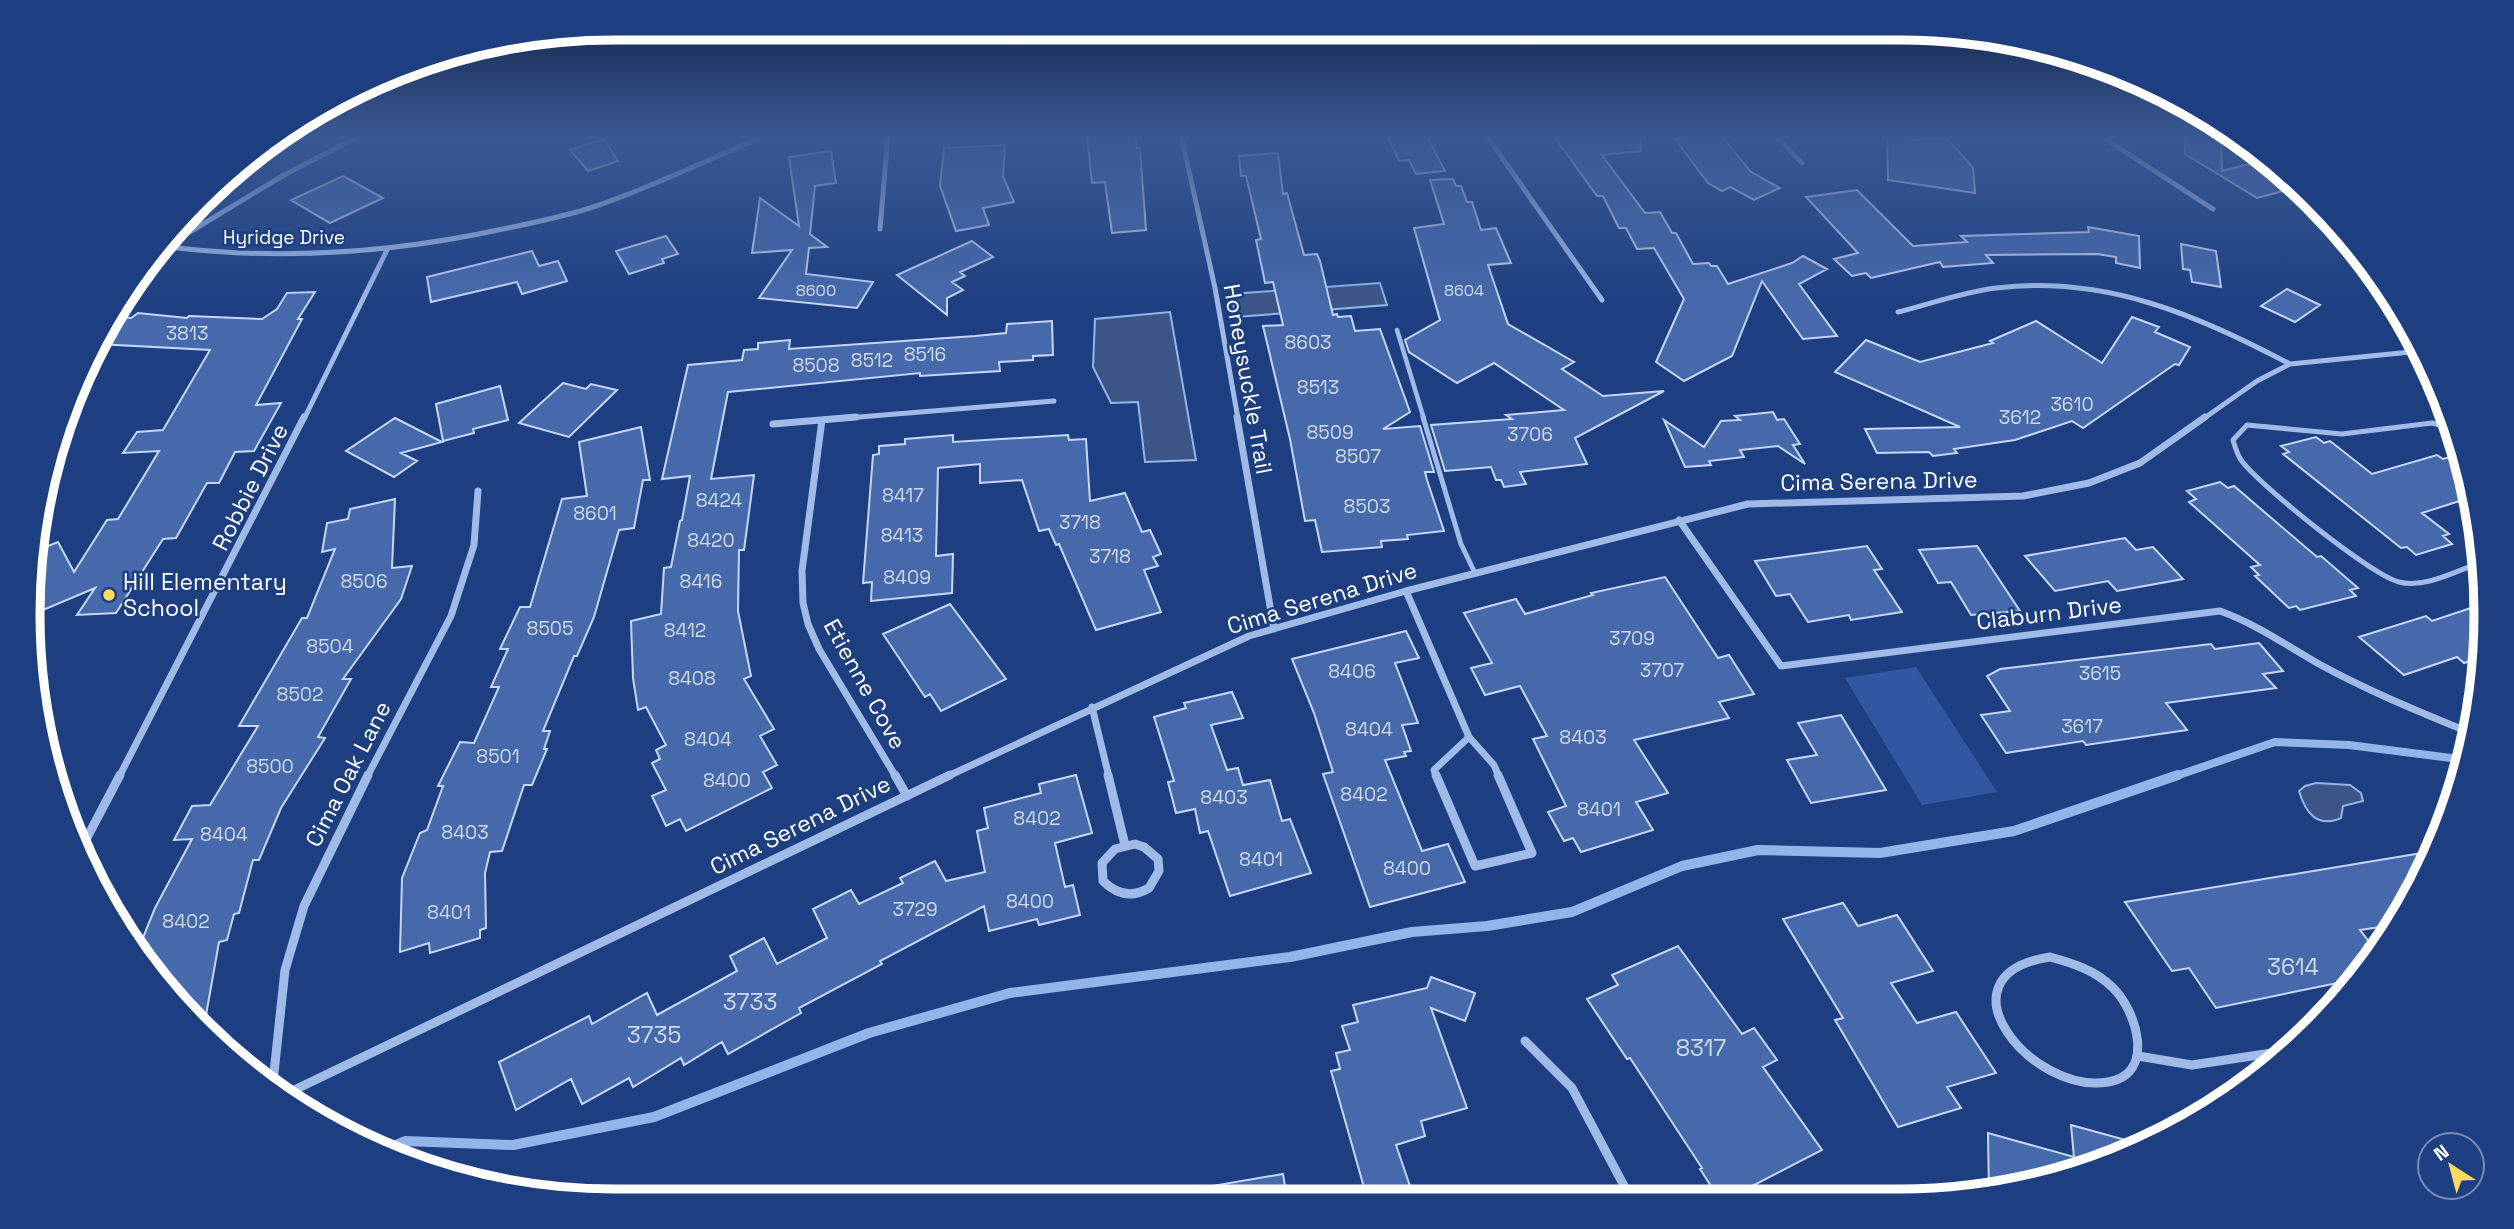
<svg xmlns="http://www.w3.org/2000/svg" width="2514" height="1229" font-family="'Space Grotesk',sans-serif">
  <rect width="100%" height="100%" fill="#1d3f81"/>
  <path fill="#3057a0" d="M1916,667L1997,792L1922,805L1845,678Z"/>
  <path fill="#3b5586" stroke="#94b5eb" stroke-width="2" d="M1380,283L1387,305L1236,317L1231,294Z
    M1170,312L1196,460L1145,462L1138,402L1111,403L1093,367L1095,319Z
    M2316,783L2350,785L2361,793L2363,801L2343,806L2341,818C2316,829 2305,811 2299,791L2305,786Z"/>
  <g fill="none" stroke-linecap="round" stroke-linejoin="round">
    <path stroke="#94b5eb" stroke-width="8" d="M2173,777L2275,742L2349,745L2467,760"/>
    <path stroke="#94b5eb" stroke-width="10" d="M382,1151L405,1141L513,1145L654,1117L869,1033L1010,993L1290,957L1412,932L1487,926L1572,912L1682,866L1758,850L1880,853L2014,831L2178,775"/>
  </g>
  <path fill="#4569ab" stroke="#c5d7f7" stroke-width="2" d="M1087,135H1136L1137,148H1140L1146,230L1112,233L1105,182L1092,183Z
    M1387,135H1426L1445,171L1416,174L1409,160L1399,161Z
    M1553,135H1641V151L1602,155L1645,213L1660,212L1672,233H1676L1693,264L1709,263L1711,266H1717L1728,284L1792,263L1803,256L1827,269L1799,284L1837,336L1803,339L1762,281L1732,356L1684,381L1656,362L1684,299L1654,248L1637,249L1626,228H1619L1603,196H1597Z
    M1681,135H1721L1751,172L1780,188L1754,200L1730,187L1722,191L1708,183L1675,139L1684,138Z
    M1887,135H1907L1912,140L1947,138L1973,168L1975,193L1888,180Z
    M2185,135H2212V139L2221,141L2222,171L2249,164L2291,189L2257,198L2185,154Z
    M604,139L618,161L588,171L570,150Z
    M1005,145L1003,176L1014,202L983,208L989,225L956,231L940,186L944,148Z
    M831,151L836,183L815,186L810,234L827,247L809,248L806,274L873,282L857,308L759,298L792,250L752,253L760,198L799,226L789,157Z
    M1278,153L1283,194L1287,193L1304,255L1317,254L1320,261L1333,315L1337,314L1338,317L1351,316L1355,331L1380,329L1410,412L1383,429L1420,426L1434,472H1425L1427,480L1444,531L1407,535L1408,539L1381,541L1382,547L1322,552L1315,520L1305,521L1290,439L1263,326L1283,325L1273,282L1265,283L1263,273L1256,240L1261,239L1246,176H1241L1239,156Z
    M343,176L383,198L330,223L291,200Z
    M1453,179L1456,186H1461L1467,202H1472L1481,230L1496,228L1511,263L1488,265L1508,324L1574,362L1562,369L1603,396L1664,391L1575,438L1587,464L1520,472L1526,484L1504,487L1501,480H1496L1491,467L1445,471L1431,425L1512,419L1506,415L1564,410L1494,363L1457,383L1409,352L1405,340L1440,320L1414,228L1444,224L1430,180Z
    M1857,190L1913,246L1967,242L1961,236L2089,232L2088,227L2139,236L2140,268L2116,263V257L2097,254L1986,255L1993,263L1943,267L1940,262L1871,278L1866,273L1852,276L1834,259L1858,253L1806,197Z
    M666,236L678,254L662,259L664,263L629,274L616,251Z
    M972,241L993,257L960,272L965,276L952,282L963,290L947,298V315L897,275Z
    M2181,244L2216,251L2221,287L2192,282L2190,270L2183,269Z
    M532,251L539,266L558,261L567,281L522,294L517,282L431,302L427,277Z
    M2287,289L2320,305L2295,322L2261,306Z
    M315,292L298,319H302L256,405L281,403L254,451L235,452L219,483H207L176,538L163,539L116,613L77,615L95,588L36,613L38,550L58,542L74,572L107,520L118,519L159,451L123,453L137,432L163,430L210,350L98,344L110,316L131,318L138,313L187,318L189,316L262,319L277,309L287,293Z
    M2132,317L2159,327L2155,332L2190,347L2179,365L2175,364L2083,428L2072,421L2015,440L1954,449L1957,453L1933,456L1929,452L1877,453L1865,429L1960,427L1835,372L1866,340L1920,362L1993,343L1990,341L2036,321L2102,363Z
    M1052,321L1053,355L1033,356V360L999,362L1000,371L920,376V373L728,392L711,479L754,475L744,550H739L738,611L751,676L744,679L774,729L760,736L777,765L763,772L772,788L686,831L680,819L666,826L652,796L666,790L652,763L660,759L656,750L666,745L646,707L638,710L633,678L631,621L661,614L664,568L671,567L680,521L682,520L690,476L662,479L688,365L742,360L744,350L758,349V343L790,340L789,349L975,336L1006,333L1007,324Z
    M563,383L586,389L591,384L617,390L569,437L519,423Z
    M500,386L508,420L473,429L474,433L443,441L436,404Z
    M1773,412L1777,420L1784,419L1800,444L1793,445L1805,464L1778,446L1740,450L1744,457L1709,461L1711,465L1685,467L1664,420L1704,447L1721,421L1740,420L1735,416Z
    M395,418L442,442L401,453L417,461L394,477L346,451Z
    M641,427L650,480H643L634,528L619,530L594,617L577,656H574L543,731H550L544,749H547L532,785H524L502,851L490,852L485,873L486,928L480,930V938L430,953L429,943L400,952L402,878L420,833L427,830L443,786H438L460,742L474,743L499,687H491L508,649H500L520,607H530L562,499L587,496L579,442Z
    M953,435V442L1068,435L1069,440L1086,439L1090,501L1125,493L1142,532L1150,530L1161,554L1153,557L1158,566L1144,570L1161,612L1096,630L1059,544L1056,545L1049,529L1039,531L1022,480L980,483V464L938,468L936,556L953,554L952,593L871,601L872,582L863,583L873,455L879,454V446L905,444V439Z
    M2316,437L2324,443L2330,441L2372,474L2437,455L2443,459L2450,457L2465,467L2472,497L2422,513L2449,534L2443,536L2452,544L2416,555L2407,547L2401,548L2283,454L2289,452L2281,446Z
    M2220,482L2228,488L2234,486L2317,557L2321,556L2358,588L2350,590L2356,596L2300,610L2296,606L2289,608L2255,576L2259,575L2251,567L2260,565L2189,502L2196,499L2187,491Z
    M395,499L392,568L412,566L401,599L343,679H351L318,737L325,738L281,808L259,860H253L239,913L234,914L227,940L219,942L203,1032L140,945L155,908L192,839L174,840L192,806L210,805L258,726H239L302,618H307L335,549L322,552L327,523L348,519L350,509Z
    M2125,538L2136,550L2153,547L2183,579L2117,591L2108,581L2055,591L2025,556Z
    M1867,546L1882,569L1874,570L1902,612L1851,620L1849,615L1808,622L1790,594L1776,596L1755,561Z
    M1977,546L2020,611L1971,615L1951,582L1938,583L1919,550Z
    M1665,577L1718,658L1729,655L1754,694L1719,702L1729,718L1634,740L1668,793L1636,802L1653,830L1581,852L1573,838L1564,841L1548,812L1566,806L1533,739L1547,736L1520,686L1485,695L1471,668L1492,663L1464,613L1516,599L1525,614L1593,595L1591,593Z
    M950,604L1006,679L941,711L930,694L925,697L883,634Z
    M2483,604L2484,656L2464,663L2457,657L2404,675L2359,637L2426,616L2432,621Z
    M1406,631L1419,658L1395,663L1418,723L1402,725L1411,751L1404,752L1406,756L1385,760L1422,851L1448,844L1465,882L1370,907L1323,774L1333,772L1314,713L1292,659Z
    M2259,643L2283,671L2263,674L2276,688L2166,703L2187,730L2086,745L2083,741L2006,753L1981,715L2010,711L1987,676L2000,669L2211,644L2215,649Z
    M1232,692L1243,718L1211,725L1227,770L1238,768L1243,785L1270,780L1282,821L1290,819L1311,873L1230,896L1208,831L1200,833L1195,809L1176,813L1168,782L1174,781L1154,717L1186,708L1184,703Z
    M1841,715L1886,790L1811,803L1787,760L1817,755L1798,723Z
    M1076,775L1092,833L1055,843L1065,887L1073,885L1080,915L1039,925L1037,919L989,931L984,906L880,961L882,964L799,1008L801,1013L728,1054L722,1042L684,1065L681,1058L633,1087L629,1078L582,1104L571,1079L516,1110L499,1062L589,1016L592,1024L647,993L657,1015L737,971L730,956L764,938L777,964L827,938L813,909L851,890L859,904L903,883L900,878L935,861L946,881L985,872L977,831L988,828L984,808L1041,793L1039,784Z
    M2434,851L2426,874L2394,925L2360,930L2377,952L2357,979L2216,1008L2189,968L2172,971L2125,902Z
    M1843,903L1858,926L1897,915L1933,971L1891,983L1917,1023L1956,1012L1996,1073L1947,1087L1961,1108L1898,1127L1835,1020L1843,1018L1783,919Z
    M1678,946L1742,1034L1754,1028L1777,1060L1763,1067L1822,1150L1731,1197H1718L1700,1169L1702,1168L1630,1058L1627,1059L1587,999L1618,985L1612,975Z
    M1431,977L1475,993L1465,1021L1431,1008L1467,1108L1421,1121L1425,1136L1396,1145L1414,1198H1367L1331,1071L1340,1069L1336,1053L1350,1050L1342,1026L1358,1022L1353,1005L1427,988Z
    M2071,1125L2144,1145L2124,1157L1989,1192L1988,1133L2074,1157Z
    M1283,1174L1287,1198H1213L1212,1186Z"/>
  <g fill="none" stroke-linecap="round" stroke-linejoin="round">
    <path stroke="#a1bbe9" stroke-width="4.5" d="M1397,330L1424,419"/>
    <path stroke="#a1bbe9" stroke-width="5" d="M1423,417L1461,544L1475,573
      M2455,429L2432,423L2342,434L2247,425L2233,440C2235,447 2237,454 2241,460C2260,486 2370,574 2399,582C2425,589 2458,570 2482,562"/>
    <path stroke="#a1bbe9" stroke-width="5" d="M1181,135L1215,288L1238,419
      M1486,135L1602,300
      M1775,135L1802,163
      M2099,135L2213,209
      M880,229L888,135
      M160,246C276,261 388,254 503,229C532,223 562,217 590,208C651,188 708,159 767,135
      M165,247L284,175L361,135
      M1898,312C1930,304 1963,292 1996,288C2106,275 2196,315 2290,364
      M304,419L387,250
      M835,419L1054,401
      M2203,419L2257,381L2290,364L2421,351"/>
    <path stroke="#a1bbe9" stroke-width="7" d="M1237,417L1274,629
      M822,420L802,571L803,603L808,624L819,649L896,777
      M773,424L856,417
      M1679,520L1781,666L2220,611C2256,624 2286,645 2319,664C2368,691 2420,712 2471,733
      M1406,591L1469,737
      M1092,707L1109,777
      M1469,737L1494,765L1499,777
      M119,777L304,417
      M367,777L451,616L474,545L478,491
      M946,777L1249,636L1406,591L1748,504L2023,496L2089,483L2140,463L2205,417
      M1437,777L1434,770L1469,737"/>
    <path stroke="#a1bbe9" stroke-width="9" d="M895,775L907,796
      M1108,775L1125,845
      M1436,775L1475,866L1532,853L1498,775
      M1135,844L1144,847L1158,859L1159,871L1149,888C1132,898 1117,895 1103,881L1102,863L1115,849Z
      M81,849L120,775
      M2050,957C2072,963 2095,970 2112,987C2136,1009 2157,1074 2108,1082C2032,1095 1933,975 2050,957Z
      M1525,1041L1572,1088L1630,1197
      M2138,1056L2192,1065L2285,1051
      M273,1082L285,970L304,906L368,775
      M288,1093L950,775"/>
  </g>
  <linearGradient id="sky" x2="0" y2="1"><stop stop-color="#102347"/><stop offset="0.44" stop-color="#3a5892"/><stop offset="1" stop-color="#3a5892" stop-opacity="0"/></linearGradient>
  <rect width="2514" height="307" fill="url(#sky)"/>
  <circle fill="#fadb5f" stroke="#1d3f81" stroke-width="2.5" cx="109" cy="595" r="7"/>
  <g text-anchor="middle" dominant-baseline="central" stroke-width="5" stroke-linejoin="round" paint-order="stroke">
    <g font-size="16" fill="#d0daea">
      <text x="816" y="290">8600</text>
      <text x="1464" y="290">8604</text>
    </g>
    <g font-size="19" fill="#fff" stroke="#1d3f81">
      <text x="284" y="237">Hyridge Drive</text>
    </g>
    <g font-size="19" fill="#d0daea">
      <text x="187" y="333">3813</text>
      <text x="1308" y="342">8603</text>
      <text x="925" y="354">8516</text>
      <text x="872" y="360">8512</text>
      <text x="816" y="365">8508</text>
      <text x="1318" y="387">8513</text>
      <text x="2072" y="404">3610</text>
      <text x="2020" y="417">3612</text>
      <text x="1330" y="432">8509</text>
      <text x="1530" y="434">3706</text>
      <text x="1358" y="456">8507</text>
      <text x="903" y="495">8417</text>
      <text x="719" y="500">8424</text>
      <text x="1367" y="506">8503</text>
      <text x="595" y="513">8601</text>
      <text x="1080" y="522">3718</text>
      <text x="902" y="535">8413</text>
      <text x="711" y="540">8420</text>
      <text x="1110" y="556">3718</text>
      <text x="907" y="577">8409</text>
      <text x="364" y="581">8506</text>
      <text x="701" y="581">8416</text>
      <text x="550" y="628">8505</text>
      <text x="685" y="630">8412</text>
      <text x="1632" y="638">3709</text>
      <text x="330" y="646">8504</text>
      <text x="1662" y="670">3707</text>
      <text x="1352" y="671">8406</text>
      <text x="2100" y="673">3615</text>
      <text x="692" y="678">8408</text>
      <text x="300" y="694">8502</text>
      <text x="2082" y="726">3617</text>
      <text x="1369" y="729">8404</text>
      <text x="1583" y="737">8403</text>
      <text x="708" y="739">8404</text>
      <text x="498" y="756">8501</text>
      <text x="270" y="766">8500</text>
      <text x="727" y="780">8400</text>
      <text x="1364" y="794">8402</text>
      <text x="1224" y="797">8403</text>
      <text x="1599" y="809">8401</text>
      <text x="1037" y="818">8402</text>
      <text x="465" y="832">8403</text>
      <text x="224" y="834">8404</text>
      <text x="1261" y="859">8401</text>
      <text x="1407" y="868">8400</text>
      <text x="1030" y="901">8400</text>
      <text x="915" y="909">3729</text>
      <text x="449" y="912">8401</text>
      <text x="186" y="921">8402</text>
    </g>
    <g font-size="23" fill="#fff" stroke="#1d3f81">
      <text transform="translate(1248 379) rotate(80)">Honeysuckle Trail</text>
      <text transform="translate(1879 481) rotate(-1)">Cima Serena Drive</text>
      <text transform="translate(250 487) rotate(-63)">Robbie Drive</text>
      <text transform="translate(1322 598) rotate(-17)">Cima Serena Drive</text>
      <text transform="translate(2049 613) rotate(-7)">Claburn Drive</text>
      <text transform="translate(865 684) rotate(61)">Etienne Cove</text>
      <text transform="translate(348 774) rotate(-63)">Cima Oak Lane</text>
      <text transform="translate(800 825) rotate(-26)">Cima Serena Drive</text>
    </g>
    <g font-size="23" fill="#fff" stroke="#1d3f81" text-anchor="start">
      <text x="123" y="582">Hill Elementary<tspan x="123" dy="26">School</tspan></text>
    </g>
    <g font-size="23" fill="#d0daea">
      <text x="2293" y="967">3614</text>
      <text x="750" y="1002">3733</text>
      <text x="654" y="1035">3735</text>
      <text x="1701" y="1048">8317</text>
    </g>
  </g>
  <path d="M0 0H2514V1229H0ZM614 40H1900A574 574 0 0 1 2474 614V615A574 574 0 0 1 1900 1189H614A574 574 0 0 1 40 615V614A574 574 0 0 1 614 40Z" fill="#1d3f81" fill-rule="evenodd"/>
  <path fill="none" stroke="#fff" stroke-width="9" d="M614 40H1900A574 574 0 0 1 2474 614V615A574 574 0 0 1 1900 1189H614A574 574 0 0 1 40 615V614A574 574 0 0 1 614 40Z"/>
  <g transform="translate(2451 1166) rotate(324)"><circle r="33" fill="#1d3f81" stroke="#778cb3" stroke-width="2"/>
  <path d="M0-5L12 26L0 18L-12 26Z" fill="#fadb5f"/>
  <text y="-10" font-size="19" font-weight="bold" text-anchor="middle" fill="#ffffff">N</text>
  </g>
</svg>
